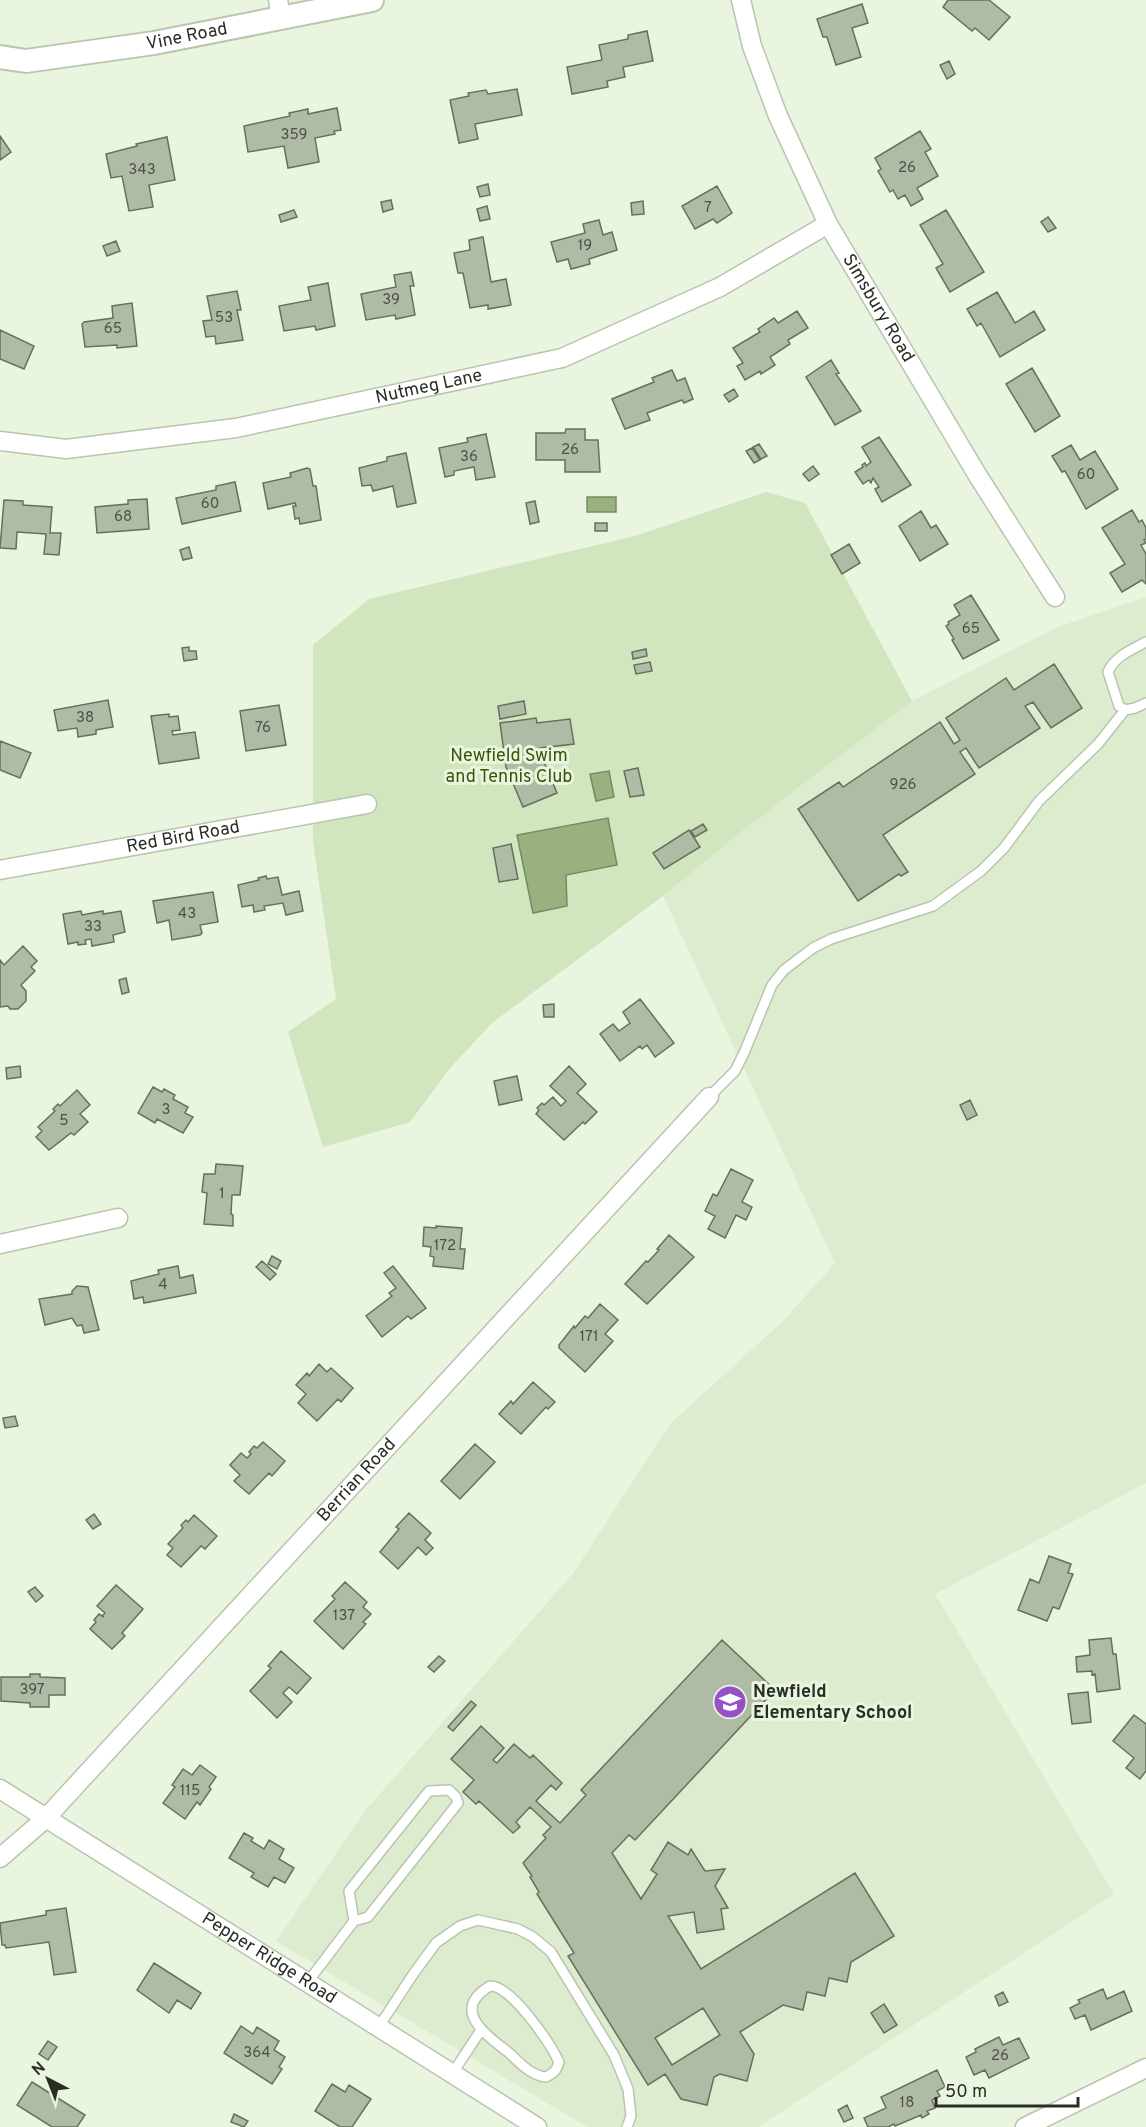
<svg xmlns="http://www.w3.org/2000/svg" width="1146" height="2127" font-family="Overpass,sans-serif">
  <rect width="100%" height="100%" fill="#e9f5de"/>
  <path fill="#ddecce" d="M1146,597V1483L935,1594L1114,1894L758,2127H587L276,1941L365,1811L574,1572L670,1424L783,1321L835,1263L663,896L747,827L768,813L778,803L912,701L1058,627Z"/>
  <path fill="#d1e5bf" d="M766,492L805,503L912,701L778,803L768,813L747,827L663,896L492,1023L451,1067L410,1122L323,1147L288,1032L336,999L313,841V645L369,599L635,536Z"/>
  <path fill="#98b17e" stroke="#778a63" stroke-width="1.5" d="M587,497H616V512H587Z
    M609,771L614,797L596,801L590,774Z
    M608,818L617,865L566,875L567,906L533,913L517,835Z"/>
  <path fill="#b0bba5" stroke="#66705c" stroke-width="1.5" fill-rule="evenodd" d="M948,0H989L1010,17L989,40L975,28L972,31L943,7Z
    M862,4L868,23L852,28L861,57L836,65L827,37H823L817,19Z
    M647,31L653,61L623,67L625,77L607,81L608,87L572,94L567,67L602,60L599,45L628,39V35Z
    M949,61L955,74L947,79L940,65Z
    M517,89L522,115L475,124L478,139L459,143L450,100L469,96L468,93L486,90L488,94Z
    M337,108L341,130L334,131L335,134L315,138L319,162L288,168L284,146L248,152L244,126L290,116L289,113L308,109V114Z
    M920,131L931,149L925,152L938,176L917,188L923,199L911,206L905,195L898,199L893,190L890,192L878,171L881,169L875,158Z
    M0,136L11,152L0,160Z
    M167,137L175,180L149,185L153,207L129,211L122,176L111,178L106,154L137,146L136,144Z
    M488,184L490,195L480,197L477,187Z
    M717,186L732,213L717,223L713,219L695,229L682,206Z
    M391,200L393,209L383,212L381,202Z
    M643,201L644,214L632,215L631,203Z
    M487,206L490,219L480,221L477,209Z
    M294,210L297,217L281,222L279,215Z
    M946,210L984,272L950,292L936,268L943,264L920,225Z
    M1048,217L1056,228L1048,232L1041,222Z
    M599,220L603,235L612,232L617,250L589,259L590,264L571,269L568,259L557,262L551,242L585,233L583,224Z
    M483,237L491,282L506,279L511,305L488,309V305L470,308L463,273H458L454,253L470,250L469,240Z
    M116,241L120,251L107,256L103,246Z
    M411,272L414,286H410L411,292L415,315L396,319L395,315L366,320L361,294L396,287L394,275Z
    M328,283L335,326L316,330L315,326L284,331L279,306L311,300L308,287Z
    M237,291L241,310H237L243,340L216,344L215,336L206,337L203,321L212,320L207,296Z
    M997,292L1015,323L1034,311L1045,330L1000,357L981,323L977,326L967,309Z
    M132,303L137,346L117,348V345L85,347L82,324L84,322L113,318L112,306Z
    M797,311L808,328L788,340L790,344L770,357L775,365L761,374L760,371L745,380L737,366L743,363L733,348L760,332L758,329L774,318L778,323Z
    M0,330L34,346L24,369L0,359Z
    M831,360L839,373L836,374L861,411L835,425L806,377Z
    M1032,368L1060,416L1035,432L1006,384Z
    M672,370L677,381L685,378L693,399L684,403L682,400L647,413L650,420L625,429L612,399L654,382L652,378Z
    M734,389L738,396L729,402L724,395Z
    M566,429H585V440H598L600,472H565V460H536V433H565Z
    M486,434L495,477L476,480L474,467L454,471V475L445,477L439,448L468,442L467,438Z
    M879,437L911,485L882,502L875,489L879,487L873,478L871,483L869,480L863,484L855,472L863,467L862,465L865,463L866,466L871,462L862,447Z
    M759,444L767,456L761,459L753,447Z
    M1071,445L1080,460L1095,451L1118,489L1086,509L1065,471L1062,472L1052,456Z
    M752,448L760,460L754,463L746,451Z
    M406,453L416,503L397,507L393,486L373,491L371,485L362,486L359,468L387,461V457Z
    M813,466L819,474L809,481L803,474Z
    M307,468L310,469L313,486H316L321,520L300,524L299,518L295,519L293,506H296L295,503L268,509L263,483L291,477L290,473Z
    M235,482L241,511L182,524L176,498L216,490V486Z
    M147,499L149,529L97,533L95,507L128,504V500Z
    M4,500L23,501V505L52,507L50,533H61L59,555L44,554L46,534L17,532L16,549L0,548Z
    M535,501L539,522L530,524L526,503Z
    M1132,510L1139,522L1142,520L1146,528V539L1144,540L1146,543L1141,545L1146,554V584L1142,580L1122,592L1110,573L1125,564L1102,528Z
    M921,511L931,528L936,525L948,544L920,561L899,526Z
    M595,523H607V531H595Z
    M849,544L860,563L842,574L831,555Z
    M189,547L192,558L183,560L180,550Z
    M971,595L999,640L963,659L952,640L954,639L946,626L949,624L948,622L960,615L954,605Z
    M189,647V651H196L197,659L184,661L182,648Z
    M646,649L647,656L633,659L632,652Z
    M650,662L652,671L636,674L634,665Z
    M1054,664L1082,708L1051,728L1033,702L1025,706L1040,728L979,768L966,748L960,752L975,774L883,835L908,872L901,876L899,874L858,901L798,809L839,782L843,787L940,722L954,744L960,740L946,718L1006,678L1014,690Z
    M108,700L113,727L96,730V734L78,737L77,728L58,731L54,710Z
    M524,701L526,714L500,719L498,706Z
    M279,705L286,745L246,751L240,711Z
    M169,714V717L178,716L180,730L172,731L173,735L195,732L199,758L159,764L151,716Z
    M536,718L537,723L570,719L574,744L540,748L541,755L557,793L523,807L506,767L500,723Z
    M0,741L31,753L20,778L0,770Z
    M638,768L644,795L630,797L624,771Z
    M703,824L707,830L695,837L691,831Z
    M689,830L700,847L664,869L653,853Z
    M511,844L518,879L499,882L493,848Z
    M266,876L267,879L278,877L282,895L299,891L303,911L286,915L283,903L264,906L265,910L254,912L253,905L242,907L238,885L259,880L258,878Z
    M213,892L218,922L200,925L202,933L200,935L172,940L169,920L157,923L153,901Z
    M81,911L82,915L103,911V914L121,911L125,932L113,935L114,942L92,946L91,939L85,940L86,944L78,945V942L68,944L63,914Z
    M23,946L37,961L31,967L35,971L21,985L26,991V1001L18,1009H10L8,1006L0,1007V960L4,965Z
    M126,978L129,992L122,994L119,980Z
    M640,999L674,1043L655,1057L647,1045L642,1049L640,1046L620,1061L600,1034L613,1024L619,1031L630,1023L623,1012Z
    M554,1004V1017H544L543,1005Z
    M20,1066L21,1077L7,1079L6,1068Z
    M569,1066L586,1084L577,1093L597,1112L585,1124L583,1122L564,1140L536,1114L539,1110L537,1108L542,1103L544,1105L553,1097L561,1106L566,1101L550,1086Z
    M517,1076L522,1100L499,1105L494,1081Z
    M153,1087L162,1092L164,1089L175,1095L173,1099L188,1107L185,1113L193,1117L183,1133L157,1119L155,1123L138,1113Z
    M77,1090L90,1105L80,1114L88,1122L74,1135L71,1133L49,1150L36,1137L42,1131L38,1127L55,1111L53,1109L58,1104L60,1106Z
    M970,1100L977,1115L967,1120L960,1105Z
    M216,1164L243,1166L240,1195H232L231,1214L233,1215V1226L204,1224L207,1193L202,1192L204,1174H215Z
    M731,1169L753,1180L742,1202L752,1207L746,1220L736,1215L725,1238L708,1229L715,1216L705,1211L713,1194L717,1196Z
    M436,1226L462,1228L460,1249H465L463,1269L433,1266L434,1257L430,1256L431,1247L423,1246L424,1227L436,1228Z
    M669,1235L694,1257L647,1304L625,1284L646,1261L648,1262L659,1250L657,1249Z
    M272,1256L281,1261L277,1269L268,1264Z
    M262,1261L276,1274L270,1280L256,1267Z
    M178,1266L180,1278L193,1275L196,1293L144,1303L143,1297L134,1299L131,1281L159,1274L158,1270Z
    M393,1266L426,1308L411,1319L408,1316L382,1337L366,1316L392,1296L389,1293L396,1288L384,1273Z
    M77,1286L88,1287L99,1330L84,1333L82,1325L77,1326L72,1318L45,1325L39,1299L72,1294V1291Z
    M600,1304L618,1320L605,1334L613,1341L585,1372L559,1348V1345L574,1326L575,1328L585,1316L588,1318Z
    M319,1364L327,1372L331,1368L353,1388L341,1402L338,1399L317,1421L298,1403L306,1394L296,1385L307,1373L309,1376Z
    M533,1382L555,1402L548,1409L546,1407L521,1434L499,1414L511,1401L513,1404Z
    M15,1416L18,1426L5,1428L3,1418Z
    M263,1442L285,1461L272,1476L269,1473L249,1494L234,1481L240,1475L230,1465L241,1453L247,1458L251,1454L249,1452L254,1446L257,1448Z
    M475,1444L495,1462L460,1499L441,1481Z
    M409,1513L431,1533L425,1540L433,1548L426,1555L418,1547L398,1569L380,1552L399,1529L396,1527Z
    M94,1514L101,1524L93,1529L86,1520Z
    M194,1515L217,1536L205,1549L201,1546L181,1567L167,1555L173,1548L168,1544L183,1528L181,1525L186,1520L188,1522Z
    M1049,1556L1071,1564L1068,1573L1073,1574L1059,1609L1053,1607L1047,1621L1018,1610L1030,1579L1039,1583Z
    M345,1582L367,1602L363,1607L371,1614L363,1622L366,1624L343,1649L314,1621L335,1599L332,1596Z
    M116,1585L143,1609L122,1633L125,1636L112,1649L90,1629L96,1622L94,1620L99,1614L104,1617L102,1616L105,1613L97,1606Z
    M35,1587L43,1596L36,1602L28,1592Z
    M1111,1638L1113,1654H1116L1120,1689L1097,1692L1095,1674L1092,1675V1671L1077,1672L1076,1657L1090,1655L1089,1640Z
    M722,1640L775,1690L635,1840L629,1835L612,1853L641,1899L657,1874L651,1870L668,1842L688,1855L691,1849L705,1871L725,1869L715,1886L728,1908L721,1909L724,1929L697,1933L694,1912L668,1916L701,1969L855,1873L894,1936L851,1962L847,1982L829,1978L825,1996L807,1992L803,2010L783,2005L740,2032L754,2054L747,2081L720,2074L714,2077L707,2105L681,2099L665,2074L648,2085L568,1956L574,1953L537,1894L539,1892L530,1877L532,1876L523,1863L546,1838L543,1835L551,1827L530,1807L516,1822L520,1827L513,1833L479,1801L476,1804L463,1792L474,1780L451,1759L481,1726L504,1748L493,1760L497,1763L514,1744L530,1758L533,1755L562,1783L556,1790L551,1785L536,1801L560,1823L586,1795L581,1790ZM703,2008L720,2035L672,2065L655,2038Z
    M281,1651L311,1678L297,1694L289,1687L283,1693L292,1702L277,1718L250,1691L271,1668L268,1666Z
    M439,1656L445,1661L434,1672L428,1667Z
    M30,1674H40V1677L65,1678V1695H49V1707H30V1703L1,1701V1677H30Z
    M1088,1692L1091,1722L1072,1724L1068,1694Z
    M471,1701L476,1705L453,1731L448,1727Z
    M1134,1715L1146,1724V1771L1140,1779L1126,1768L1134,1758L1113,1741Z
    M200,1765L216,1777L209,1787L211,1789L200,1805L197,1802L185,1819L163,1803L175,1787L172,1785L183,1769L192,1775Z
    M244,1833L253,1838L251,1841L264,1849L269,1840L284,1849L279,1859L294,1868L285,1883L274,1877L268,1887L251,1877L254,1873L229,1858Z
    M66,1908L76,1972L54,1975L49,1942L6,1948L5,1945H2L0,1923L46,1915V1911Z
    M154,1963L201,1993L191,2009L177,2000L169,2013L137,1990Z
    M1103,1989L1107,1999L1124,1991L1132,2011L1091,2030L1085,2015L1075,2019L1070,2008L1080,2003L1078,2000Z
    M1003,1992L1008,2002L999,2006L995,1996Z
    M884,2004L897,2025L884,2033L871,2013Z
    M241,2026L253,2034L257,2027L279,2041L274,2050L285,2057L279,2067L282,2069L272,2084L224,2053Z
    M999,2037L1003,2045L1019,2038L1029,2058L989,2078L985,2070L974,2075L966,2057L976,2052L975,2049Z
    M48,2041L57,2047L48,2060L39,2054Z
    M937,2070L945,2087L937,2091L940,2096L932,2100L935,2108L927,2111L929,2114L922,2118L921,2115L895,2126L894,2124L888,2127H868L864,2118L886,2108L881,2097Z
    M32,2082L85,2115L77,2127H52L17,2105Z
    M332,2084L345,2092L349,2085L371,2099L352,2127H340L315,2111Z
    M847,2105L853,2118L844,2122L838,2110Z
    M234,2114L248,2121L244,2127L231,2122Z"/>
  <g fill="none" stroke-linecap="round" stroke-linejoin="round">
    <g stroke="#b9c5af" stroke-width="12">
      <path id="service" d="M1146,642C1131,650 1115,656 1108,672L1119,706L1125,710L1135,708L1146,703
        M709,1097L735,1071L744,1053L772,985L784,970L813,948L831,939L933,906L981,871L1004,848L1039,801L1098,744L1125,710
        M307,1983L354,1921L368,1917L458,1803L456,1797L449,1790L429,1791L349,1891L354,1921
        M490,1986C511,1985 550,2043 559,2062C557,2070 554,2073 546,2077C531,2076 519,2062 508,2052C486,2035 450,2010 490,1986Z
        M378,2028L414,1973L436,1943L460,1926L478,1920L518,1929L533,1937L551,1952L614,2055L628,2089L631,2116L627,2127
        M452,2074L481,2030"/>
    </g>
    <g stroke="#b9c5af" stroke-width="21">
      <g id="minor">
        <path d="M278,0L281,17"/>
        <path id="s1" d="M741,0L752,46L778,116L828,224L978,476L1055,597"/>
        <path id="s2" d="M0,441L66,449L236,428L562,358L720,287L828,224"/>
        <path id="s3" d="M0,870L367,804"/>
        <path d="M0,1244L118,1218"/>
        <path id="s4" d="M0,1789L537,2127"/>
        <path id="s5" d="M0,1858L45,1819L709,1097"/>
        <path d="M1025,2127L1146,2068"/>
      </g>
    </g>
    <g stroke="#b9c5af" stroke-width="26">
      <g id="tertiary">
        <path id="s6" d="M0,57L26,61L154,43L372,0"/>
      </g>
    </g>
    <use href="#service" stroke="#fff" stroke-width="9"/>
    <use href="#minor" stroke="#fff" stroke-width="18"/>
    <use href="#tertiary" stroke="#fff" stroke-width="22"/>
  </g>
  <defs>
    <g id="school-disc" transform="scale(1.725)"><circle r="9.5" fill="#9751c5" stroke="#e9f5de"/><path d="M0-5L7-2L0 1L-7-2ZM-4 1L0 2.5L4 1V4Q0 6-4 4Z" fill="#fff"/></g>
  </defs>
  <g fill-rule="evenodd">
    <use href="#school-disc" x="730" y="1702"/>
  </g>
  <g text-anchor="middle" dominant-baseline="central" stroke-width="6" stroke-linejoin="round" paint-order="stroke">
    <g font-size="15" fill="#4b5145">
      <text x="294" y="135">359</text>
      <text x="907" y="168">26</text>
      <text x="142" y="170">343</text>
      <text x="708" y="208">7</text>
      <text x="585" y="246">19</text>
      <text x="391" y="300">39</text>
      <text x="224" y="318">53</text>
      <text x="113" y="329">65</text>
      <text x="570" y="450">26</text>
      <text x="469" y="457">36</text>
      <text x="1086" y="475">60</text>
      <text x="210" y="504">60</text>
      <text x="123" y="517">68</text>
      <text x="971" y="629">65</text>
      <text x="85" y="718">38</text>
      <text x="263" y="728">76</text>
      <text x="903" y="785">926</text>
      <text x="187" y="914">43</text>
      <text x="93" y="927">33</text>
      <text x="166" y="1110">3</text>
      <text x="64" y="1121">5</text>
      <text x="222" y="1194">1</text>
      <text x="445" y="1246">172</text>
      <text x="163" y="1285">4</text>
      <text x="589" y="1337">171</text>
      <text x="344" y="1616">137</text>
      <text x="32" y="1690">397</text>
      <text x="190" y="1791">115</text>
      <text x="257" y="2053">364</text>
      <text x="1000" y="2056">26</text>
      <text x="907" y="2103">18</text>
    </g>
    <g font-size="18" fill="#292e25" stroke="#e9f5de">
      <text stroke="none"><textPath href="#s6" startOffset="189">Vine Road</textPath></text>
      <text stroke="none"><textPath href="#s1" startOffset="339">Simsbury Road</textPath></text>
      <text stroke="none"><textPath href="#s2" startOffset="435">Nutmeg Lane</textPath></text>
      <text stroke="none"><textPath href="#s3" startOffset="186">Red Bird Road</textPath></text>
      <text stroke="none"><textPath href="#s5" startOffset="520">Berrian Road</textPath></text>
      <text stroke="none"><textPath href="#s4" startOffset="318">Pepper Ridge Road</textPath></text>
    </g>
    <g font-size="18" fill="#375505" stroke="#e9f5de">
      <text x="509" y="756">Newfield Swim<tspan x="509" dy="21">and Tennis Club</tspan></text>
    </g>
    <g font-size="18" font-weight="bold" fill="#292e25" stroke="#e9f5de" text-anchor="start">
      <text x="753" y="1692">Newfield<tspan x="753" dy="21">Elementary School</tspan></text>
    </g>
  </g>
  <g transform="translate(48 2079) rotate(318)" stroke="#e9f5de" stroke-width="4.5" paint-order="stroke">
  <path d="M0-4.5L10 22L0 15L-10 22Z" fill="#292e25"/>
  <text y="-9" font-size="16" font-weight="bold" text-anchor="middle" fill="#292e25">N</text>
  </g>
  <path d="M936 2097v9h142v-9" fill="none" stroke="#292e25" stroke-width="3"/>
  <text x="945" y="2097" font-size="18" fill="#292e25" stroke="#e9f5de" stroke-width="4.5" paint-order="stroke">50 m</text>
</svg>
